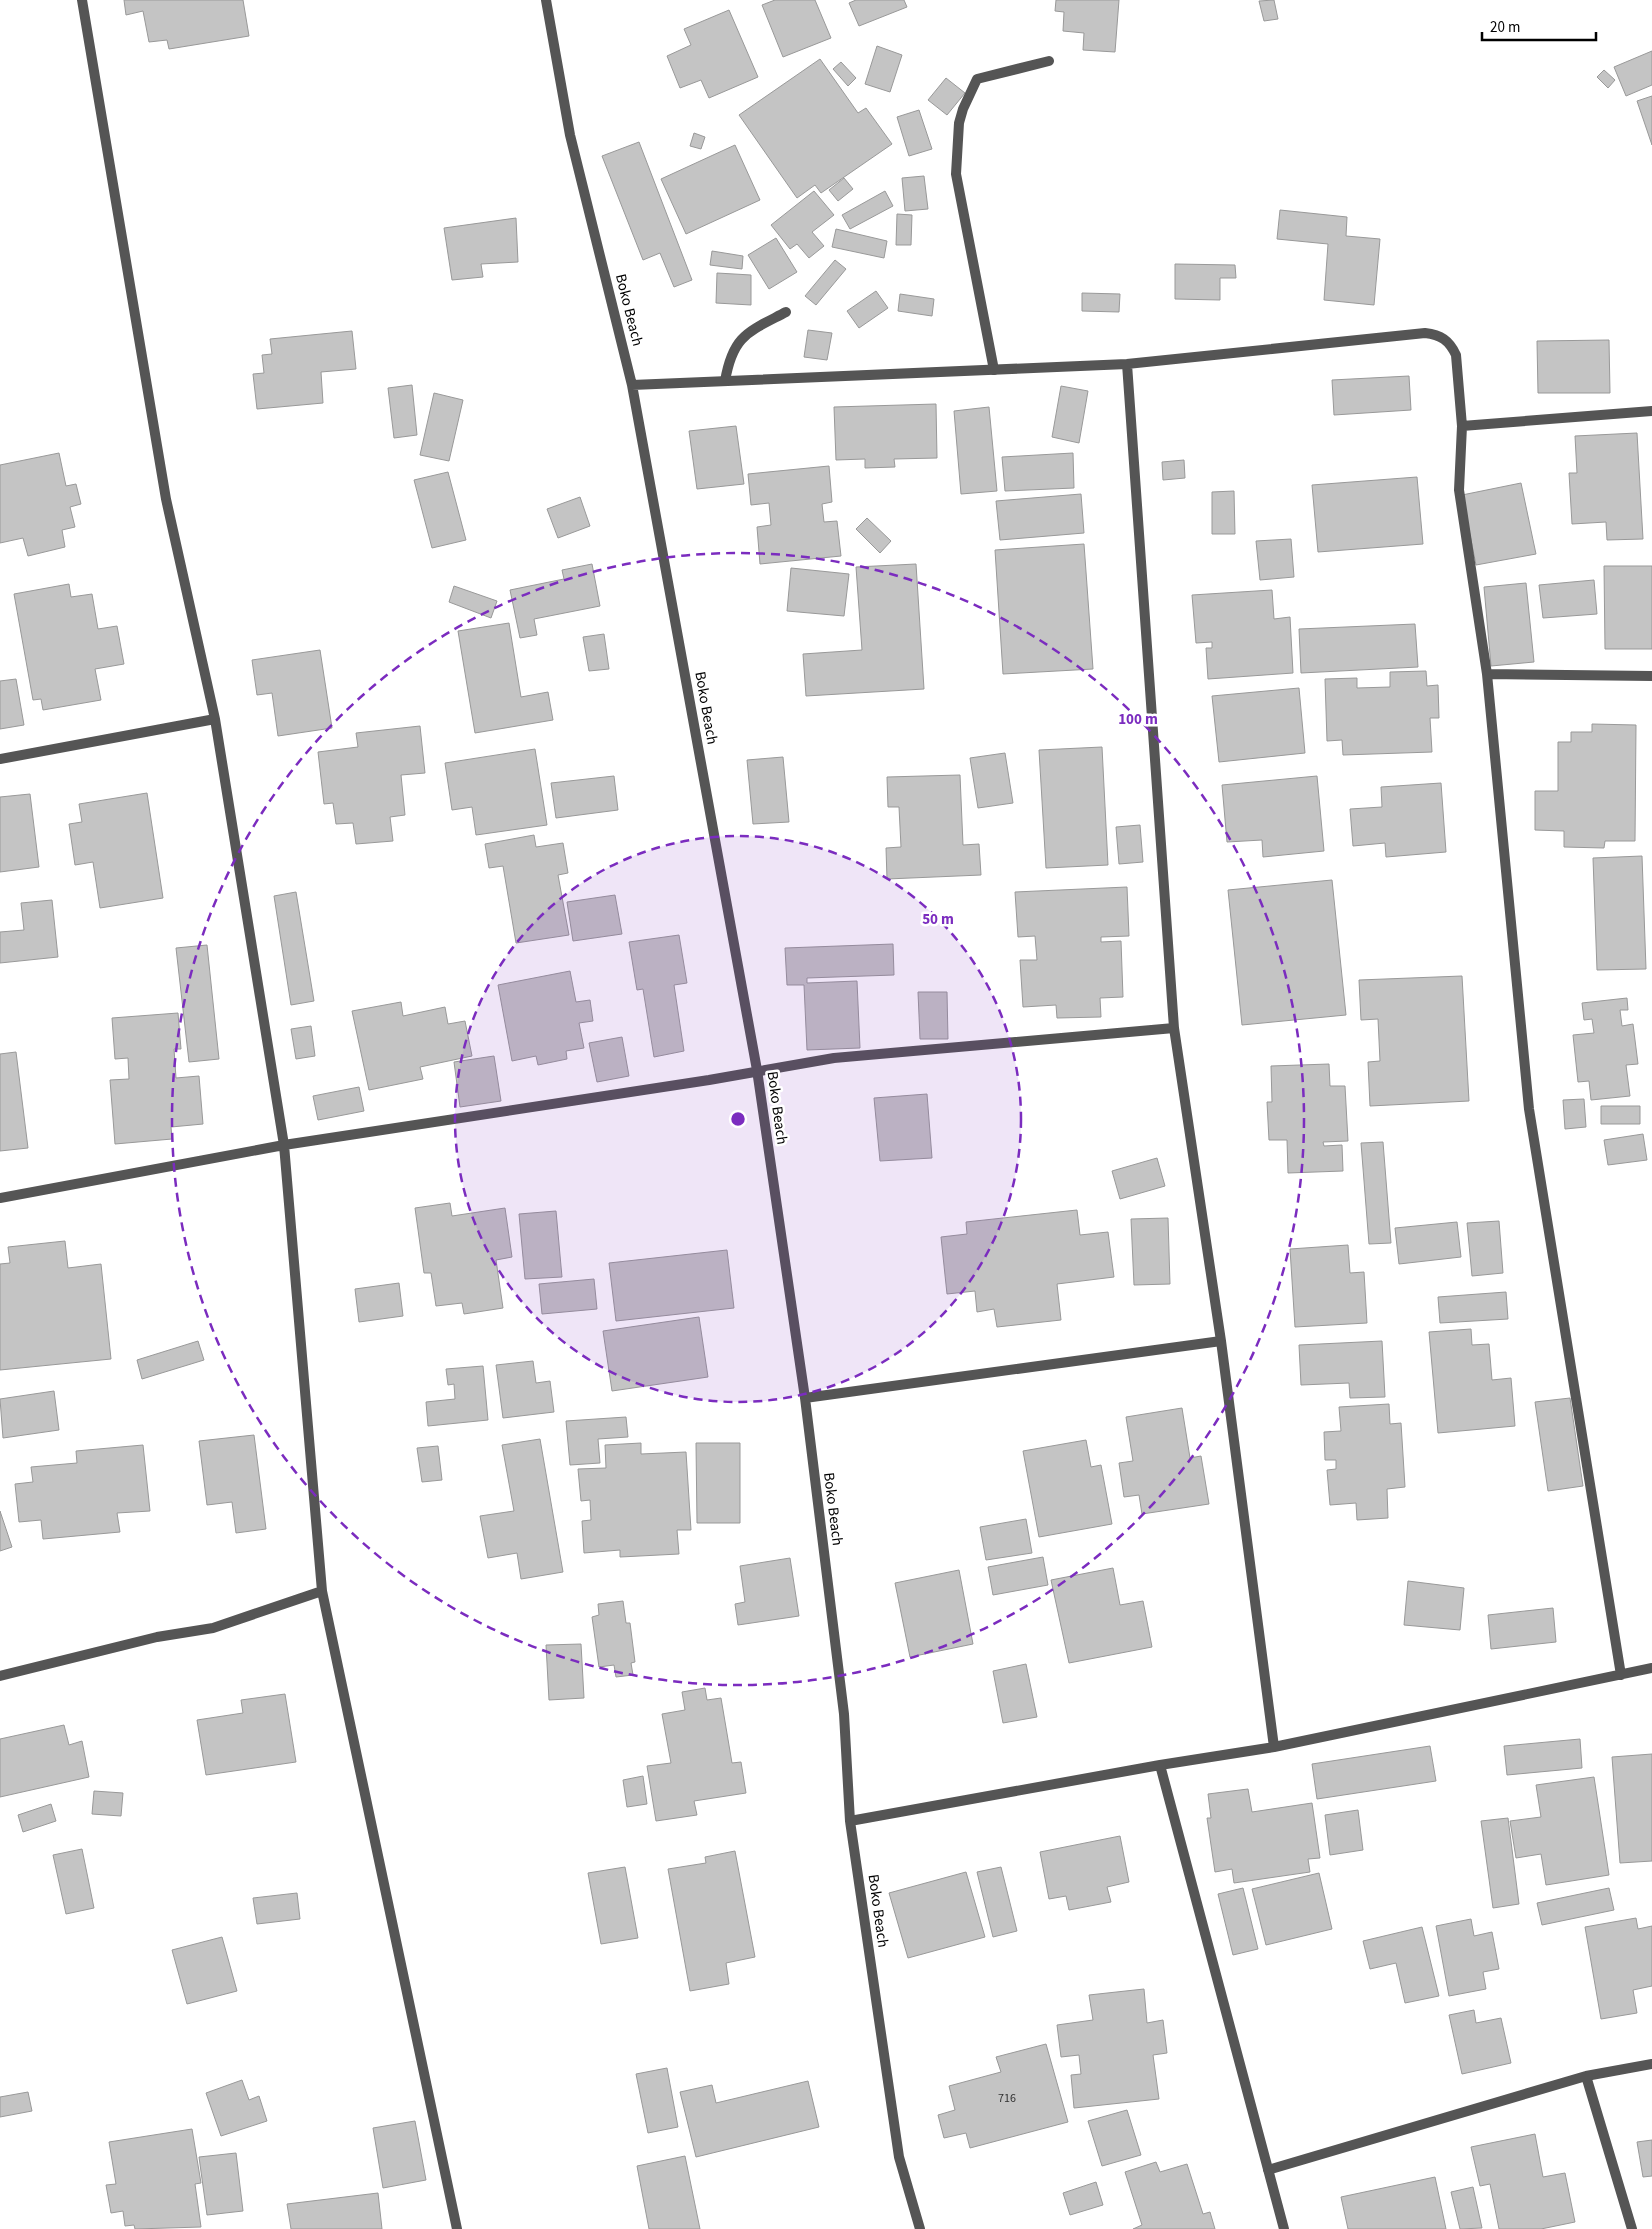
<svg xmlns="http://www.w3.org/2000/svg" width="1652" height="2229" font-family="'Source Sans 3',sans-serif">
  <rect width="100%" height="100%" fill="#fff"/>
  <path fill="#c4c4c4" stroke="#999" d="M124,0H243L249,36L169,49L167,40L149,42L143,11L126,15Z
    M775,0H815L831,38L783,57L762,5Z
    M856,0H904L907,7L859,26L849,3Z
    M1056,0H1119L1115,52L1083,50L1084,33L1063,31L1064,12L1055,11Z
    M1274,0L1278,19L1264,21L1259,1Z
    M729,10L758,77L709,98L701,80L680,88L667,56L691,45L684,29Z
    M877,46L902,55L890,92L865,84Z
    M1652,51V85L1626,96L1614,67Z
    M820,59L858,113L866,108L892,144L821,193L815,185L797,198L739,115Z
    M841,62L856,78L848,86L833,69Z
    M1604,70L1615,80L1608,88L1597,77Z
    M946,78L965,93L947,115L928,100Z
    M1652,96V145L1637,101Z
    M919,110L932,149L909,156L897,117Z
    M694,133L705,137L701,149L690,146Z
    M639,142L692,280L674,287L660,253L643,260L602,156Z
    M735,145L760,200L686,234L661,179Z
    M924,176L928,209L905,211L902,178Z
    M844,178L853,189L838,201L829,190Z
    M814,191L834,215L812,232L824,246L809,258L797,244L790,249L771,225Z
    M885,191L893,206L850,229L842,215Z
    M1280,210L1347,217L1346,236L1380,239L1374,305L1324,300L1328,244L1277,239Z
    M897,214L912,215L911,245H896Z
    M516,218L518,262L481,264L483,277L452,280L444,228Z
    M836,229L887,241L884,258L832,247Z
    M776,238L797,272L769,289L748,255Z
    M712,251L743,256L742,269L710,265Z
    M835,260L846,269L816,305L805,296Z
    M1175,264L1235,265L1236,278H1220V300L1175,299Z
    M717,273L751,275V305L716,303Z
    M876,291L888,308L859,328L847,311Z
    M1082,293L1120,294L1119,312L1082,311Z
    M900,294L934,299L932,316L898,311Z
    M808,330L832,333L827,360L804,357Z
    M352,331L356,369L321,372L323,403L257,409L253,374L264,373L262,355L272,354L270,339Z
    M1609,340L1610,393H1538L1537,341Z
    M1409,376L1411,410L1334,415L1332,380Z
    M412,385L417,435L394,438L388,388Z
    M1061,386L1088,391L1079,443L1052,437Z
    M434,393L463,400L449,461L420,455Z
    M936,404L937,458L894,459L895,467L865,468V459L836,460L834,407Z
    M989,407L997,491L961,494L954,411Z
    M736,426L744,484L697,489L689,431Z
    M1637,433L1643,539L1607,540L1606,522L1572,524L1569,473H1577L1575,436Z
    M59,453L66,486L76,484L81,504L70,507L75,527L62,530L65,547L28,556L23,538L0,543V465Z
    M1073,453L1074,488L1005,491L1002,457Z
    M1184,460L1185,478L1163,480L1162,462Z
    M829,466L832,502L822,504L824,522L837,521L841,556L760,564L757,527L771,525L769,503L751,505L748,474Z
    M448,472L466,540L432,548L414,480Z
    M1417,477L1423,544L1318,552L1312,485Z
    M1521,483L1536,554L1476,565L1462,495Z
    M1234,491L1235,534H1212V492Z
    M1081,494L1084,533L1000,540L996,501Z
    M580,497L590,526L558,538L547,509Z
    M867,518L891,541L880,553L856,529Z
    M1291,539L1294,577L1260,580L1256,541Z
    M1084,544L1093,669L1003,674L995,550Z
    M592,564L600,606L534,619L537,635L520,638L510,590L564,579L562,570Z
    M916,564L924,689L806,696L803,654L862,650L856,567Z
    M1604,566H1652V649H1605Z
    M791,568L849,574L844,616L787,611Z
    M1594,580L1597,614L1543,618L1539,585Z
    M1526,583L1534,662L1491,666L1484,587Z
    M69,584L71,597L92,594L98,629L117,626L124,664L95,669L101,700L43,710L41,699L33,700L14,594Z
    M454,586L497,601L491,618L449,602Z
    M1272,590L1274,619L1290,617L1293,673L1208,679L1206,648H1212V642L1196,643L1192,595Z
    M509,623L521,697L548,692L553,720L475,733L458,631Z
    M1415,624L1418,667L1301,673L1299,629Z
    M604,634L609,669L589,671L583,637Z
    M320,650L332,728L278,736L272,693L257,695L252,660Z
    M1426,671L1427,686L1438,685L1439,718H1430L1432,752L1343,755L1342,740L1327,741L1325,679L1357,678V688L1390,687V672Z
    M16,679L24,725L0,729V681Z
    M1299,688L1305,753L1219,762L1212,696Z
    M1592,724L1636,725L1635,841H1605L1604,848L1564,847V831L1535,830V791H1558V742H1571V732H1592Z
    M420,726L425,773L401,775L405,815L390,817L393,841L356,844L353,823L336,824L333,803L324,804L318,752L358,747L356,733Z
    M1102,747L1108,865L1046,868L1039,750Z
    M535,749L547,825L476,835L472,807L452,810L445,763Z
    M1005,753L1013,803L978,808L970,758Z
    M783,757L789,822L753,824L747,760Z
    M960,775L963,845L979,844L981,875L887,879L886,848L901,847L899,807H888L887,777Z
    M614,776L618,810L556,818L551,783Z
    M1317,776L1324,851L1263,857L1262,840L1227,842L1222,785Z
    M1441,783L1446,852L1386,857L1385,843L1353,846L1350,809L1382,807L1381,787Z
    M147,793L163,898L100,908L93,862L75,865L69,824L82,822L79,804Z
    M30,794L39,867L0,872V797Z
    M1140,825L1143,862L1119,864L1116,827Z
    M534,835L536,847L563,843L568,873L558,875L569,935L516,943L503,866L489,868L485,844Z
    M1642,856L1646,969L1597,970L1593,858Z
    M1332,880L1346,1015L1242,1025L1228,890Z
    M1127,887L1129,936L1101,937V942L1121,941L1123,997L1100,998L1101,1017L1057,1018L1056,1005L1023,1007L1020,960H1037L1035,936L1018,937L1015,892Z
    M296,892L314,1001L291,1005L274,896Z
    M615,895L622,934L573,941L567,902Z
    M52,900L58,957L0,963V932L24,930L21,903Z
    M679,935L687,983L674,985L684,1051L654,1057L643,989L637,990L629,942Z
    M893,944L894,975L807,978V983L857,981L860,1048L807,1050L804,985H787L785,948Z
    M207,945L219,1059L189,1062L176,948Z
    M570,971L576,1002L590,1000L593,1021L579,1023L584,1048L566,1051L567,1059L538,1065L536,1056L512,1061L498,985Z
    M1462,976L1469,1101L1370,1106L1368,1062L1380,1061L1378,1019L1361,1020L1359,980Z
    M918,992H947L948,1039H920Z
    M1627,998L1628,1010H1620L1622,1026L1633,1024L1638,1064L1626,1065L1630,1096L1591,1100L1589,1081L1578,1082L1573,1035L1594,1033L1592,1019L1584,1020L1582,1003Z
    M401,1002L403,1016L445,1007L448,1024L465,1021L472,1056L420,1067L423,1079L369,1090L352,1011Z
    M178,1013L181,1049H174L176,1078L199,1076L203,1124L171,1127L172,1139L115,1144L110,1080L129,1079L128,1058L115,1059L112,1018Z
    M311,1026L315,1056L296,1059L291,1029Z
    M622,1037L629,1076L597,1082L589,1043Z
    M16,1052L28,1148L0,1151V1054Z
    M494,1056L501,1101L460,1107L454,1062Z
    M1329,1064L1330,1086H1345L1348,1141L1323,1142L1324,1146L1342,1145L1343,1171L1288,1173L1287,1140H1269L1267,1102H1272L1271,1066Z
    M359,1087L364,1111L318,1120L313,1096Z
    M927,1094L932,1158L880,1161L874,1098Z
    M1584,1099L1586,1127L1565,1129L1563,1100Z
    M1601,1106H1640V1124H1601Z
    M1643,1134L1647,1160L1608,1165L1604,1140Z
    M1383,1142L1391,1243L1369,1244L1361,1143Z
    M1157,1158L1165,1186L1120,1199L1112,1171Z
    M450,1203L452,1216L505,1208L512,1257L496,1260L503,1308L464,1314L462,1303L436,1306L431,1273H424L415,1208Z
    M1077,1210L1080,1235L1108,1232L1114,1277L1057,1284L1061,1320L997,1327L994,1309L977,1312L975,1291L947,1294L941,1237L967,1234L966,1222Z
    M556,1211L562,1277L525,1279L519,1214Z
    M1168,1218L1170,1284L1134,1285L1131,1219Z
    M1499,1221L1503,1273L1472,1276L1467,1223Z
    M1457,1222L1461,1257L1399,1264L1395,1228Z
    M65,1241L68,1268L101,1264L111,1359L0,1370V1264L10,1263L8,1247Z
    M1348,1245L1350,1273L1364,1272L1367,1323L1295,1327L1290,1249Z
    M727,1250L734,1308L616,1321L609,1263Z
    M594,1279L597,1309L542,1314L539,1284Z
    M399,1283L403,1316L359,1322L355,1289Z
    M1506,1292L1508,1319L1440,1323L1438,1297Z
    M699,1317L708,1377L612,1391L603,1331Z
    M1471,1329L1472,1345L1489,1344L1492,1380L1511,1378L1515,1426L1438,1433L1429,1332Z
    M198,1341L204,1360L142,1379L137,1360Z
    M1382,1341L1385,1397L1350,1398L1349,1383L1301,1385L1299,1345Z
    M533,1361L536,1383L550,1381L554,1412L503,1418L496,1365Z
    M483,1366L488,1420L428,1426L426,1402L455,1399L454,1384L448,1385L446,1369Z
    M54,1391L59,1430L3,1438L0,1399Z
    M1570,1398L1583,1486L1548,1491L1535,1402Z
    M1389,1404L1390,1424L1401,1423L1405,1487L1387,1489L1388,1518L1357,1520L1356,1503L1330,1505L1327,1470L1336,1469V1460H1325L1324,1432L1341,1431L1339,1407Z
    M1182,1408L1190,1458L1201,1456L1209,1504L1142,1514L1139,1495L1124,1497L1119,1463L1133,1461L1126,1417Z
    M626,1417L628,1437L598,1439L600,1463L570,1465L566,1421Z
    M254,1435L266,1529L236,1533L232,1502L207,1505L199,1441Z
    M540,1439L563,1572L521,1579L517,1553L488,1558L480,1516L514,1511L502,1445Z
    M1086,1440L1091,1467L1101,1465L1112,1524L1039,1537L1023,1451Z
    M641,1443V1454L686,1452L691,1530H677L679,1554L620,1557V1550L584,1553L582,1521L591,1520L590,1500L581,1501L578,1469L606,1468L605,1445Z
    M696,1443H740V1523H697Z
    M143,1445L150,1511L117,1513L120,1532L43,1539L41,1520L19,1522L15,1484L33,1482L31,1467L77,1463L76,1451Z
    M438,1446L442,1480L422,1482L417,1448Z
    M0,1511L12,1547L0,1551Z
    M1026,1519L1032,1553L986,1560L980,1527Z
    M1043,1557L1048,1585L993,1595L988,1567Z
    M790,1558L799,1616L738,1625L735,1604L745,1602L740,1566Z
    M1113,1568L1120,1605L1143,1601L1152,1647L1069,1663L1051,1580Z
    M959,1570L973,1644L910,1657L895,1583Z
    M1408,1581L1464,1588L1460,1630L1404,1625Z
    M623,1601L626,1623H630L635,1662L631,1663L633,1675L616,1677L614,1665L599,1667L592,1617L599,1615L598,1604Z
    M1553,1608L1556,1642L1491,1649L1488,1615Z
    M581,1644L584,1698L549,1700L546,1645Z
    M1026,1664L1037,1717L1003,1723L993,1671Z
    M705,1688L707,1700L721,1698L732,1763L741,1762L746,1793L694,1801L697,1815L656,1821L647,1766L671,1763L662,1714L685,1710L682,1692Z
    M285,1694L296,1762L206,1775L197,1720L243,1713L241,1700Z
    M64,1725L69,1745L82,1741L89,1777L0,1797V1739Z
    M1580,1739L1582,1768L1507,1775L1504,1746Z
    M1430,1746L1436,1781L1317,1799L1312,1764Z
    M1652,1754V1861L1620,1863L1612,1757Z
    M643,1776L647,1804L627,1807L623,1780Z
    M1594,1777L1609,1875L1546,1885L1541,1854L1516,1858L1510,1821L1541,1817L1536,1785Z
    M1248,1789L1252,1812L1312,1803L1320,1858L1308,1859L1310,1872L1234,1883L1232,1869L1215,1872L1207,1818H1211L1208,1794Z
    M94,1791L123,1793L121,1816L92,1814Z
    M51,1804L56,1821L23,1832L18,1815Z
    M1358,1810L1363,1850L1330,1855L1325,1815Z
    M1508,1818L1519,1904L1493,1908L1481,1821Z
    M1120,1836L1129,1882L1107,1887L1111,1902L1069,1910L1066,1896L1049,1899L1040,1852Z
    M82,1849L94,1908L66,1914L53,1855Z
    M735,1851L755,1957L726,1963L729,1984L690,1991L668,1869L706,1863L705,1857Z
    M625,1867L638,1938L601,1944L588,1873Z
    M1001,1867L1017,1931L993,1937L977,1872Z
    M966,1872L985,1937L908,1958L889,1893Z
    M1319,1873L1332,1929L1266,1945L1252,1889Z
    M1243,1888L1258,1949L1233,1955L1218,1894Z
    M1609,1888L1614,1910L1542,1925L1537,1903Z
    M297,1893L300,1919L257,1924L253,1898Z
    M1636,1918L1638,1929L1652,1926V1986L1633,1990L1637,2013L1601,2019L1585,1927Z
    M1471,1919L1474,1936L1492,1932L1499,1969L1483,1972L1486,1989L1449,1996L1436,1926Z
    M1422,1927L1439,1996L1405,2003L1396,1963L1370,1969L1363,1941Z
    M222,1937L237,1991L187,2004L172,1950Z
    M1144,1989L1147,2023L1163,2020L1167,2053L1153,2055L1159,2099L1074,2108L1071,2075L1081,2074L1079,2055L1061,2057L1057,2025L1093,2020L1089,1995Z
    M1474,2010L1476,2023L1501,2018L1511,2063L1462,2074L1449,2015Z
    M1046,2044L1068,2122L970,2148L966,2133L944,2138L938,2115L955,2110L949,2086L1001,2072L996,2057Z
    M667,2068L678,2127L648,2133L636,2074Z
    M242,2080L249,2100L259,2096L267,2121L221,2136L206,2093Z
    M808,2081L819,2127L696,2157L680,2092L712,2085L716,2103Z
    M28,2092L32,2111L0,2117V2097Z
    M1127,2110L1141,2155L1102,2166L1088,2121Z
    M415,2121L426,2180L383,2188L373,2128Z
    M192,2129L201,2183L195,2184L201,2227L135,2229L134,2225L125,2226L123,2211L111,2213L106,2185L116,2184L109,2142Z
    M1535,2134L1543,2177L1565,2173L1575,2222L1541,2229H1499L1490,2184L1480,2186L1471,2147Z
    M1652,2140V2176L1643,2177L1637,2142Z
    M236,2153L243,2211L207,2215L199,2157Z
    M685,2156L700,2229H649L637,2166Z
    M1156,2162L1160,2172L1187,2164L1203,2214L1210,2212L1215,2229H1133L1142,2225L1125,2172Z
    M1435,2177L1446,2229H1348L1341,2197Z
    M1096,2182L1103,2205L1070,2215L1063,2193Z
    M1473,2187L1482,2228L1460,2229L1451,2192Z
    M378,2193L382,2229H291L287,2204Z"/>
  <g fill="none" stroke-linecap="round" stroke-linejoin="round">
    <path stroke="#555" stroke-width="10" d="M994,370L956,174L959,123L963,109L977,79L1049,61
      M725,381C733,335 748,332 786,312"/>
    <path stroke="#555" stroke-width="10" d="M82,0L166,499L215,719L284,1145L322,1591L457,2229
      M546,0L570,135L632,385L757,1070L805,1398L844,1714L850,1821L899,2157L920,2229
      M1127,364L1174,1028L1221,1341L1274,1747
      M632,385L1127,364L1425,333C1441,335 1449,340 1456,355L1462,426L1459,490L1487,674L1529,1109L1621,1675
      M1462,426L1652,411
      M1487,674L1652,676
      M0,759L215,719
      M0,1198L284,1145L709,1080L834,1058L1174,1028
      M805,1398L1221,1341
      M0,1676L157,1637L213,1628L322,1591
      M1160,1765L1284,2229
      M850,1821L1160,1765L1274,1747L1652,1668
      M1586,2076L1632,2229
      M1268,2170L1586,2076L1652,2064"/>
  </g>
  <circle cx="738" cy="1119" r="283" fill="#7b2cbf" fill-opacity=".12"/>
  <g fill="none" stroke="#7b2cbf" stroke-width="2.5" stroke-dasharray="9 6">
    <circle cx="738" cy="1119" r="283"/>
    <circle cx="738" cy="1119" r="566"/>
  </g>
  <g text-anchor="middle" dominant-baseline="central" stroke-width="5" stroke-linejoin="round" paint-order="stroke">
    <g font-size="12" fill="#313131">
      <text x="1007" y="2098">716</text>
    </g>
    <g font-size="15" fill="#000" stroke="#fff">
      <text transform="translate(629 310) rotate(76)">Boko Beach</text>
      <text transform="translate(706 708) rotate(80)">Boko Beach</text>
      <text transform="translate(777 1108) rotate(82)">Boko Beach</text>
      <text transform="translate(833 1509) rotate(83)">Boko Beach</text>
      <text transform="translate(878 1911) rotate(82)">Boko Beach</text>
    </g>
  </g>
  <circle cx="738" cy="1119" r="8" fill="#7b2cbf" stroke="#fff" stroke-width="2.5"/>
  <g font-size="15" text-anchor="middle" font-weight="bold" fill="#7b2cbf" stroke="#fff" stroke-width="5" stroke-linejoin="round" paint-order="stroke">
    <text x="1138" y="724">100 m</text>
    <text x="938" y="924">50 m</text>
  </g>
  <path d="M1482 32v8h114v-8" fill="none" stroke="#000000" stroke-width="2.5"/>
  <text x="1490" y="32" font-size="15" fill="#000000" stroke="#ffffff" stroke-width="4" paint-order="stroke">20 m</text>
</svg>
